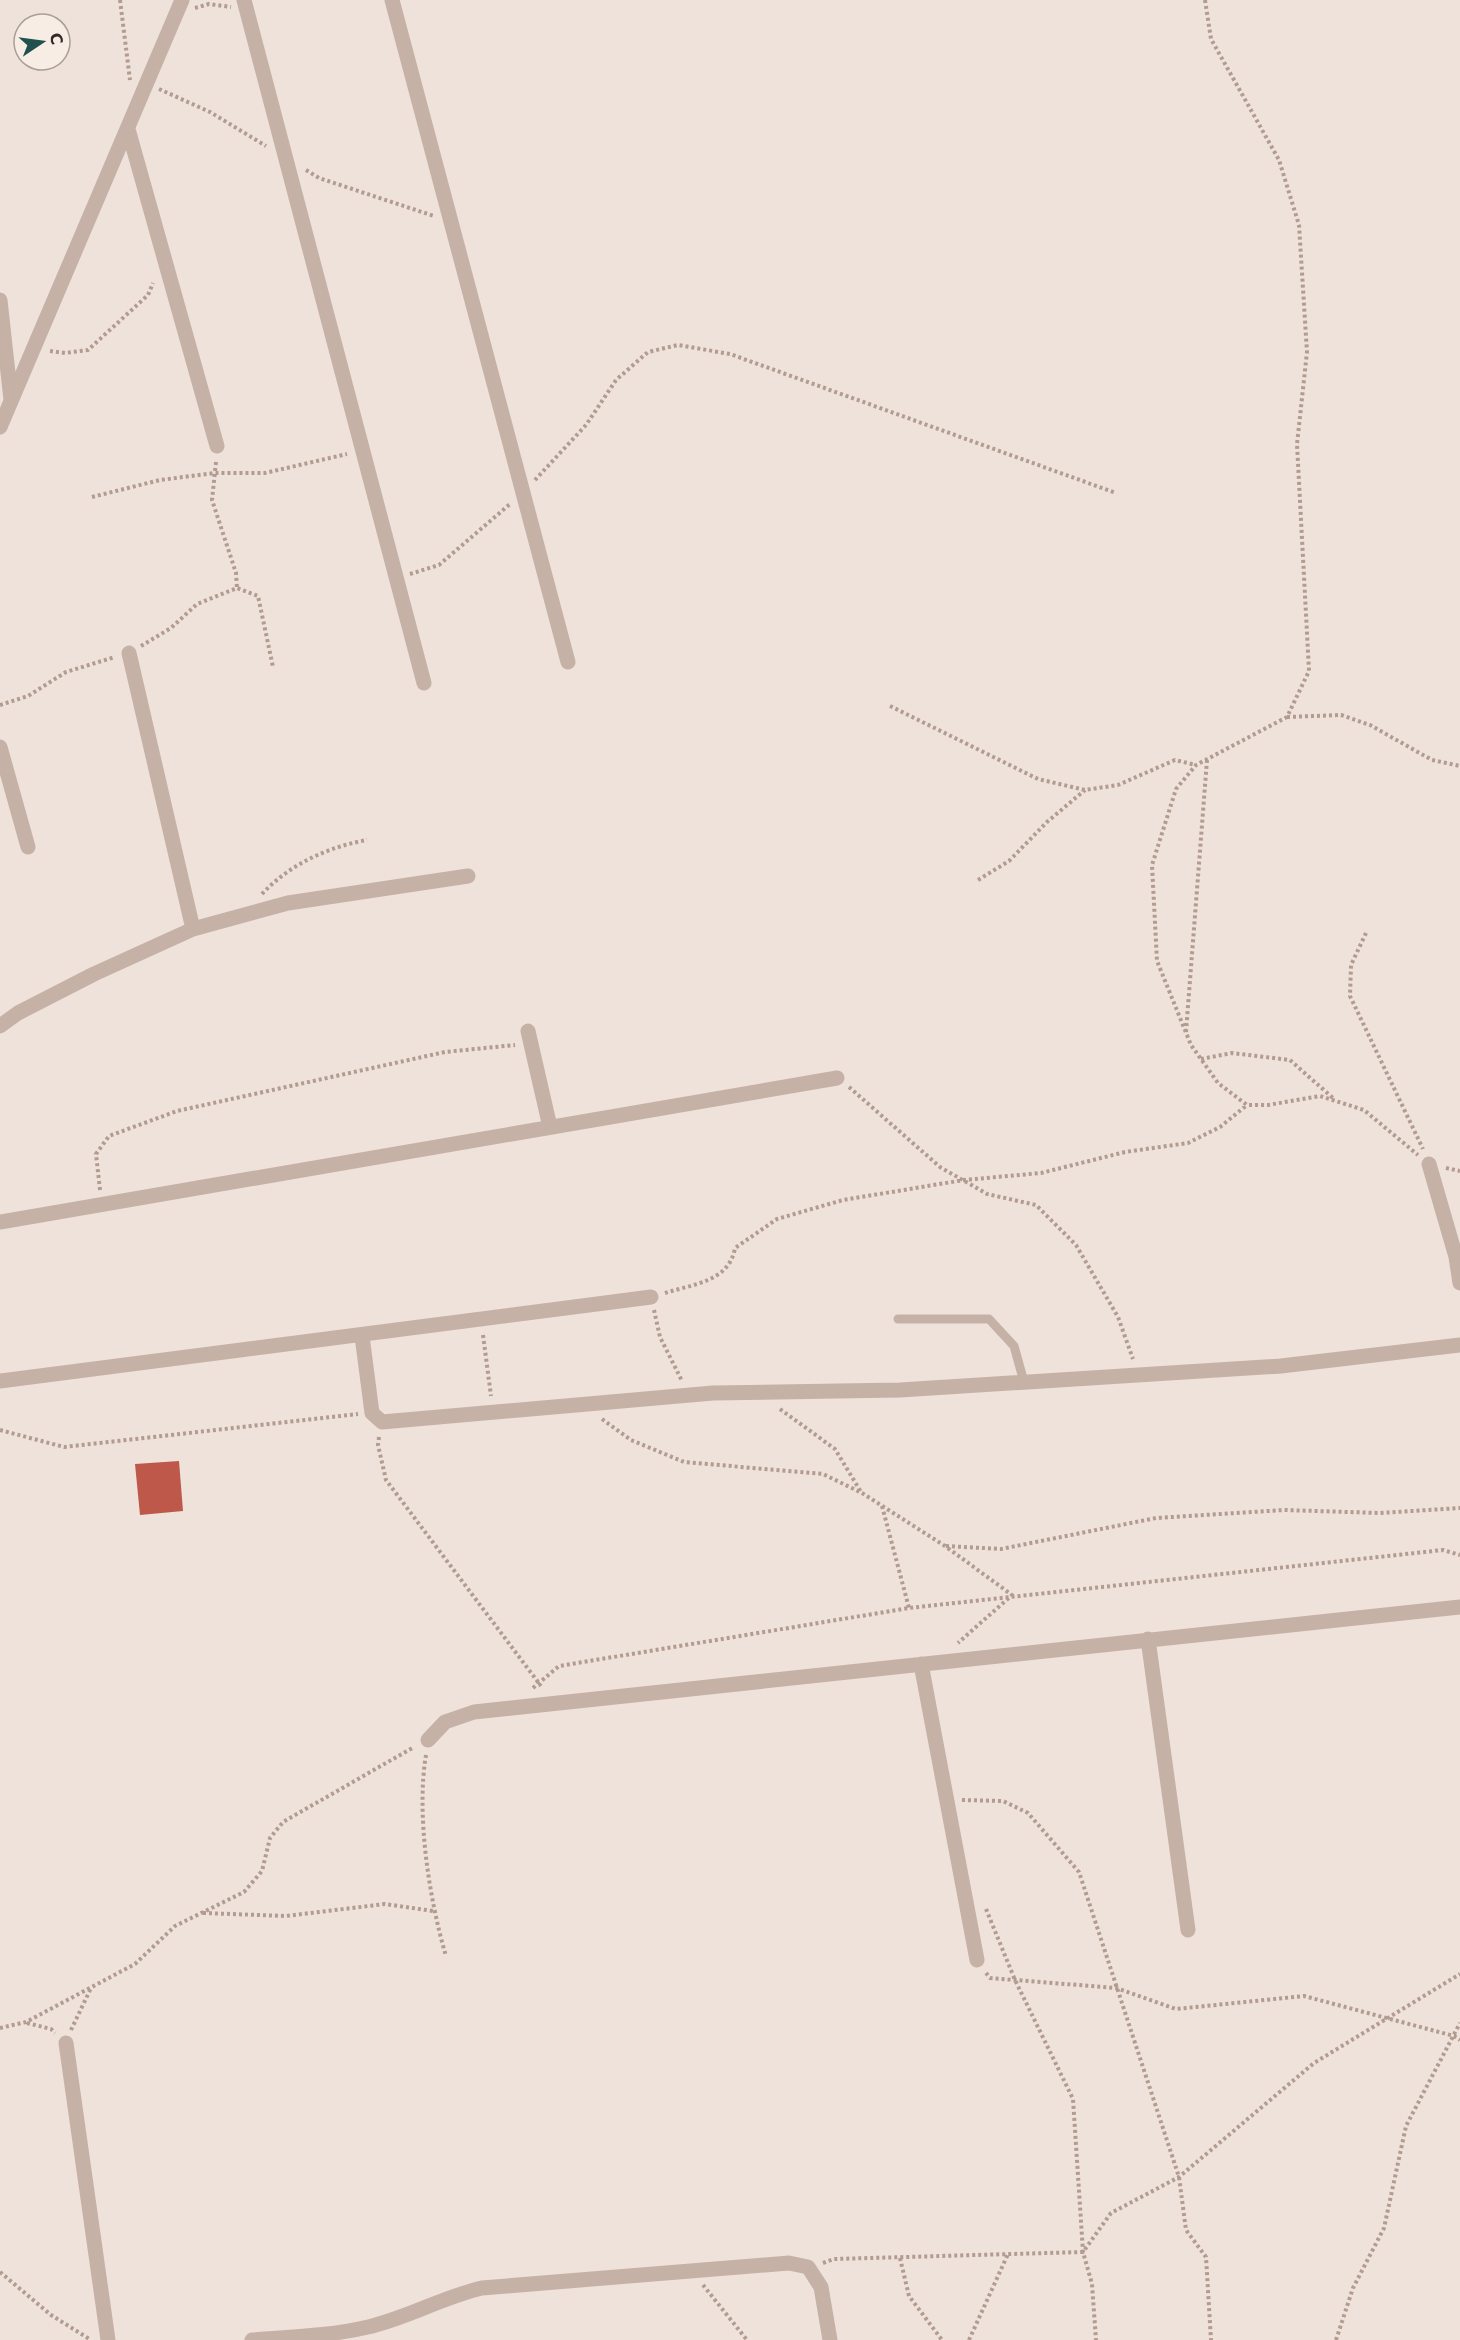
<svg xmlns="http://www.w3.org/2000/svg" width="1460" height="2340" font-family="'DejaVu Sans',sans-serif">
  <rect width="100%" height="100%" fill="#efe2da"/>
  <path fill="#bd584a" d="M179,1461L183,1511L140,1515L135,1464Z"/>
  <g fill="none" stroke-linecap="round" stroke-linejoin="round">
    <path stroke="#b29b91" stroke-width="4" stroke-dasharray="3 3" stroke-linecap="butt" d="M120,0L130,80
      M1205,0L1211,39L1279,160L1299,225L1307,352L1297,444L1309,671L1287,717L1196,765L1176,789L1152,865L1157,961L1191,1045L1218,1083L1247,1105H1268L1320,1096L1364,1110L1418,1155
      M195,8L209,4L231,7
      M159,89L210,112L266,146
      M306,170L319,178L434,216
      M50,351L65,353L88,350L148,295L153,283
      M216,462L212,500L236,573L237,588
      M535,480L586,425L616,380L648,352L678,345L730,354L1116,493
      M92,497L160,480L215,473H265L347,454
      M410,574L439,565L510,504
      M141,646L171,628L197,604L237,588L258,596L273,667
      M0,705L28,696L66,672L115,657
      M890,706L1038,779L1085,790L1118,785L1175,760L1196,765
      M1287,717L1341,715L1370,725L1432,760L1460,766
      M978,880L1009,861L1047,822L1085,790
      M262,894C290,864 328,847 367,840
      M1366,933L1351,965L1350,996L1423,1149
      M1186,1032L1207,760
      M1201,1059L1232,1053L1290,1060L1334,1099
      M849,1087L940,1167L987,1194L1036,1205L1076,1245L1118,1317L1133,1359
      M1446,1168L1460,1171
      M100,1190L96,1154L109,1136L177,1111L445,1052L515,1045
      M665,1293C693,1284 729,1282 735,1248L777,1219L843,1200L964,1180L1041,1173L1125,1152L1188,1143L1220,1127L1247,1105
      M654,1310L660,1337L682,1381
      M483,1335L491,1396
      M780,1409L835,1449L861,1492
      M602,1419L631,1440L684,1462L823,1474L862,1493L945,1546L1012,1595L958,1643
      M0,1430L64,1447L358,1414
      M379,1437L378,1445L386,1480L541,1686
      M882,1506L909,1608
      M946,1546L1001,1549L1156,1518L1284,1510L1380,1513L1460,1508
      M533,1688L559,1666L909,1608L1443,1550L1460,1555
      M426,1755C416,1813 429,1899 446,1956
      M962,1800L1003,1801L1028,1813L1079,1872L1179,2177L1186,2230L1206,2257L1211,2340
      M986,1909L1015,1980L1073,2099L1083,2252L1092,2284L1096,2340
      M203,1913L286,1916L385,1904L433,1911
      M986,1973L990,1978L1116,1988L1176,2009L1304,1996L1454,2036L1460,2040
      M27,2023L51,2029L55,2033
      M0,2028L26,2022L135,1964L175,1926L244,1892L262,1871L270,1838L283,1822L414,1747
      M71,2030L91,1988
      M900,2258L909,2296L942,2340
      M823,2263L834,2259L1083,2252L1111,2213L1179,2177L1314,2063L1460,1974
      M0,2272L51,2315L91,2340
      M703,2285L747,2340
      M969,2340L1008,2254
      M1336,2340L1353,2288L1384,2228L1406,2126L1460,2023"/>
    <path stroke="#c6b1a7" stroke-width="9" d="M898,1319H989L1014,1346L1024,1382"/>
    <path stroke="#c6b1a7" stroke-width="15" d="M244,0L424,683
      M392,0L568,662
      M128,129L217,446
      M0,300L11,400
      M0,427L182,0
      M129,653L193,929
      M0,747L28,847
      M0,1026L18,1013L94,974L193,929L288,903L468,876
      M528,1031L550,1127
      M1429,1164L1456,1257L1460,1283
      M0,1222L837,1078
      M362,1336L372,1413L382,1422L713,1393L900,1390L1281,1366L1460,1345
      M0,1381L651,1297
      M1148,1639L1188,1930
      M921,1664L977,1960
      M428,1740L445,1722L474,1712L1460,1607
      M66,2043L108,2340
      M252,2340C290,2337 330,2336 368,2327C407,2318 443,2297 482,2288L789,2263L808,2267L821,2287L830,2340"/>
  </g>
  <g transform="translate(42 42) rotate(77)"><circle r="28" fill="#f7ede5" stroke="#a99f99" stroke-width="1.5"/>
  <path d="M0-4.5L10 22L0 15L-10 22Z" fill="#20514e"/>
  <text y="-9" font-size="16" font-weight="bold" text-anchor="middle" fill="#332927">С</text>
  </g>
</svg>
